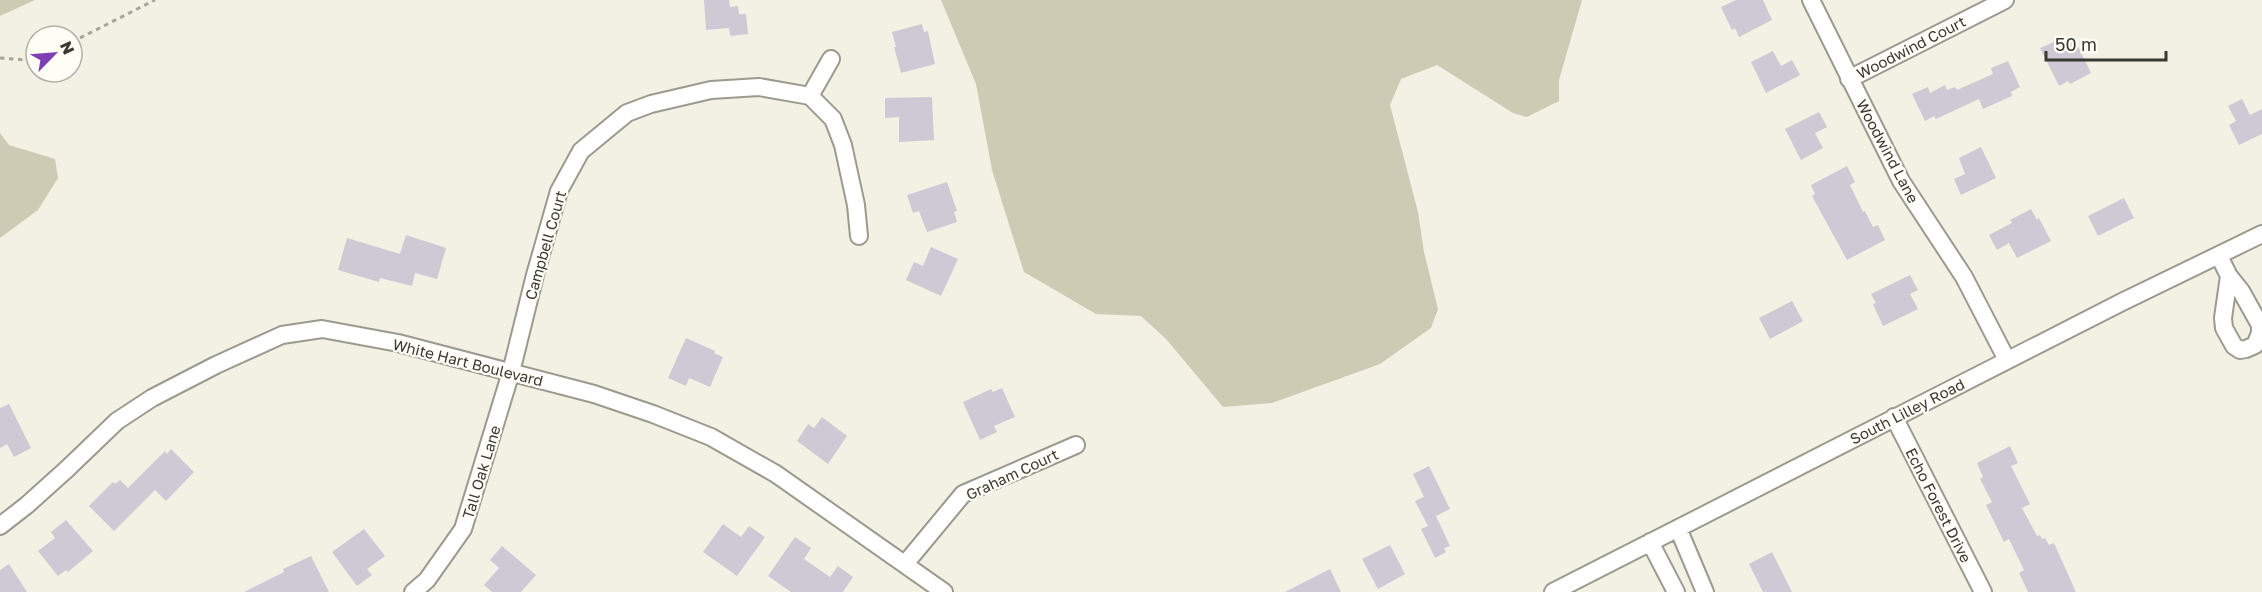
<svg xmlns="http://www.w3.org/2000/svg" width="2262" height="592" font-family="'Golos Text',sans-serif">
  <rect width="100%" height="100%" fill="#f2f1e4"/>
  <path fill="#cecbb4" d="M0,0H35L0,16Z
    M941,0H1582L1559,80V101L1527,117L1513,113L1437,65L1401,79L1390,105L1418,212L1424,252L1438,309L1431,328L1380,364L1272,403L1223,407L1166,339L1141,316L1096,314L1024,272L992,170L976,84Z
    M0,133L9,145L55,159L58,178L38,210L0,238Z"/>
  <path fill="#cec9d5" d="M704,0H729L730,7L738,6L739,14H746L748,34L730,36L729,28L706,30Z
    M1736,0H1763L1772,20L1739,37L1735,28L1732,30L1721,7Z
    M922,24L924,32L928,31L935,64L901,73L894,47H896L892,32Z
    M2074,38L2091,73L2070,84L2068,81L2059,86L2040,48L2056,41L2059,46Z
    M1773,51L1781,66L1792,60L1800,75L1766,93L1751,62Z
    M2008,61L2020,87L2011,92L2012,96L1983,109L1979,99L1936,119L1934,116L1925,121L1912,94L1928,87L1930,93L1945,85L1947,90L1955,87L1957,90L1993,74L1991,68Z
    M932,97L934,140L899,142V117L885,118V98Z
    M2242,99L2250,115L2262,109V134L2239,145L2229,125L2236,121L2228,106Z
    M1819,112L1827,127L1815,133L1823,148L1801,160L1785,129Z
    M1981,147L1996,178L1961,195L1954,179L1965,174L1959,158Z
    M1847,166L1855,182L1850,185L1863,212L1865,211L1873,227L1878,225L1885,240L1847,260L1812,196L1815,194L1811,185Z
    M947,182L957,211L954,212L957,222L927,232L919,211L913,213L907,195Z
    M2124,198L2134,218L2098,236L2088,216Z
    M2031,209L2037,220L2039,218L2051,241L2017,258L2009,243L1997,250L1989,235L2012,223L2010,220Z
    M406,235L446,248L437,279L415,273L412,286L380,278L379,282L338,270L347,238L400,254Z
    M931,247L958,259L941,296L906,280L914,262L923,266Z
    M1910,275L1918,290L1910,294L1918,309L1883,326L1873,304L1876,303L1871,294Z
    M1792,301L1803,321L1770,339L1759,318Z
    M686,338L715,351L714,353L723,357L710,387L689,378L686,386L668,378Z
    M1002,388L1015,417L994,426L997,432L980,440L963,402L991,389L993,392Z
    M9,404L31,448L14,457L7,444L0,448V408Z
    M822,417L847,436L828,464L797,441L808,424L814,428Z
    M2010,446L2018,463L2011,466L2030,504L2022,508L2037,536L2040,535L2042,539L2045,538L2049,545L2054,543L2076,592H2028L2019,573L2024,570L2009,539L2004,542L1986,505L1992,502L1980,479L1983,477L1977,463Z
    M171,449L194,472L166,501L155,490L114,531L89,506L113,482L115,484L120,480L128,488L165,451L167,454Z
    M1429,466L1450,509L1436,516L1450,546L1444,548L1446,552L1435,558L1421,529L1428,526L1415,501L1424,497L1413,474Z
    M66,520L93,551L68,572L66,570L58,576L38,551L55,538L51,532Z
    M723,524L741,537L749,526L765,537L737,576L703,552Z
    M364,529L385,556L367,569L372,575L357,586L332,552Z
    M795,537L811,548L804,559L830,577L838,566L853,577L843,592H791L768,576Z
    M1390,545L1405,574L1378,589L1362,559Z
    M502,546L536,575L521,592H492L484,585L499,568L490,560Z
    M1772,552L1792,592H1763L1749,564Z
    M311,556L329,592H244L284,572L283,569Z
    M9,564L27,592H0V570Z
    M1330,569L1341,592H1285Z"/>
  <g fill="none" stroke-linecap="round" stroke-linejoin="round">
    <g stroke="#9b9a8e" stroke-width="20">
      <path id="minor" d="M1811,0L1901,181L1964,277L2007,360
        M1849,79L2005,0
        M810,96L831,59
        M2219,256L2229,276L2223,318L2224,328L2234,346L2240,350L2246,349L2255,345L2260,333V325L2241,291L2229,276
        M1894,417L1983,592
        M0,526L27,505L67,469L117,421L152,398L216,365L282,335L322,329L398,343L594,394L653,414L711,437L776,474L944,592
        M1678,528L1705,592
        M1650,542L1676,592
        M905,564L963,494L1076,445
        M413,592L427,580L463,529L511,372L535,275L559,191L581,151L627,113L651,104L711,90L759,87L810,96L833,119L843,145L856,205L859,236
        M1553,592L2122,302L2262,234"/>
    </g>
    <path stroke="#a5a59b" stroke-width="3" stroke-dasharray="4.5 4.5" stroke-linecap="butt" d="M72,42L155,0
      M0,58L27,60L36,58"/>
    <use href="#minor" stroke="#fff" stroke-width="16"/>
  </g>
  <g text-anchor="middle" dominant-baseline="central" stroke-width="4.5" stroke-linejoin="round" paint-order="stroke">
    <g font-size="15" fill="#393934" stroke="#fffef6">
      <text transform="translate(1911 47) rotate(-27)">Woodwind Court</text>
      <text transform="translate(1888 151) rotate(62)">Woodwind Lane</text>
      <text transform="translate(545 245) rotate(-74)">Campbell Court</text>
      <text transform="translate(468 362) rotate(14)">White Hart Boulevard</text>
      <text transform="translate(1907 411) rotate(-27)">South Lilley Road</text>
      <text transform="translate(481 472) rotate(-73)">Tall Oak Lane</text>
      <text transform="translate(1012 474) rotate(-25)">Graham Court</text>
      <text transform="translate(1939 505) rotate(63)">Echo Forest Drive</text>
    </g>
  </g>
  <g transform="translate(54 54) rotate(65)"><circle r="28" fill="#fffef6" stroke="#b0afa8" stroke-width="1.5"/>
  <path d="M0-4.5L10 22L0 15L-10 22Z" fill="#7e3fb4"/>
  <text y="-9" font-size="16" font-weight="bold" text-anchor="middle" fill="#393934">N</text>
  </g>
  <path d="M2046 51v9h120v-9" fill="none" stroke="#393934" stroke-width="3"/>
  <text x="2055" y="51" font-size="18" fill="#393934" stroke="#fffef6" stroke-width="4.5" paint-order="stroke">50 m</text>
</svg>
